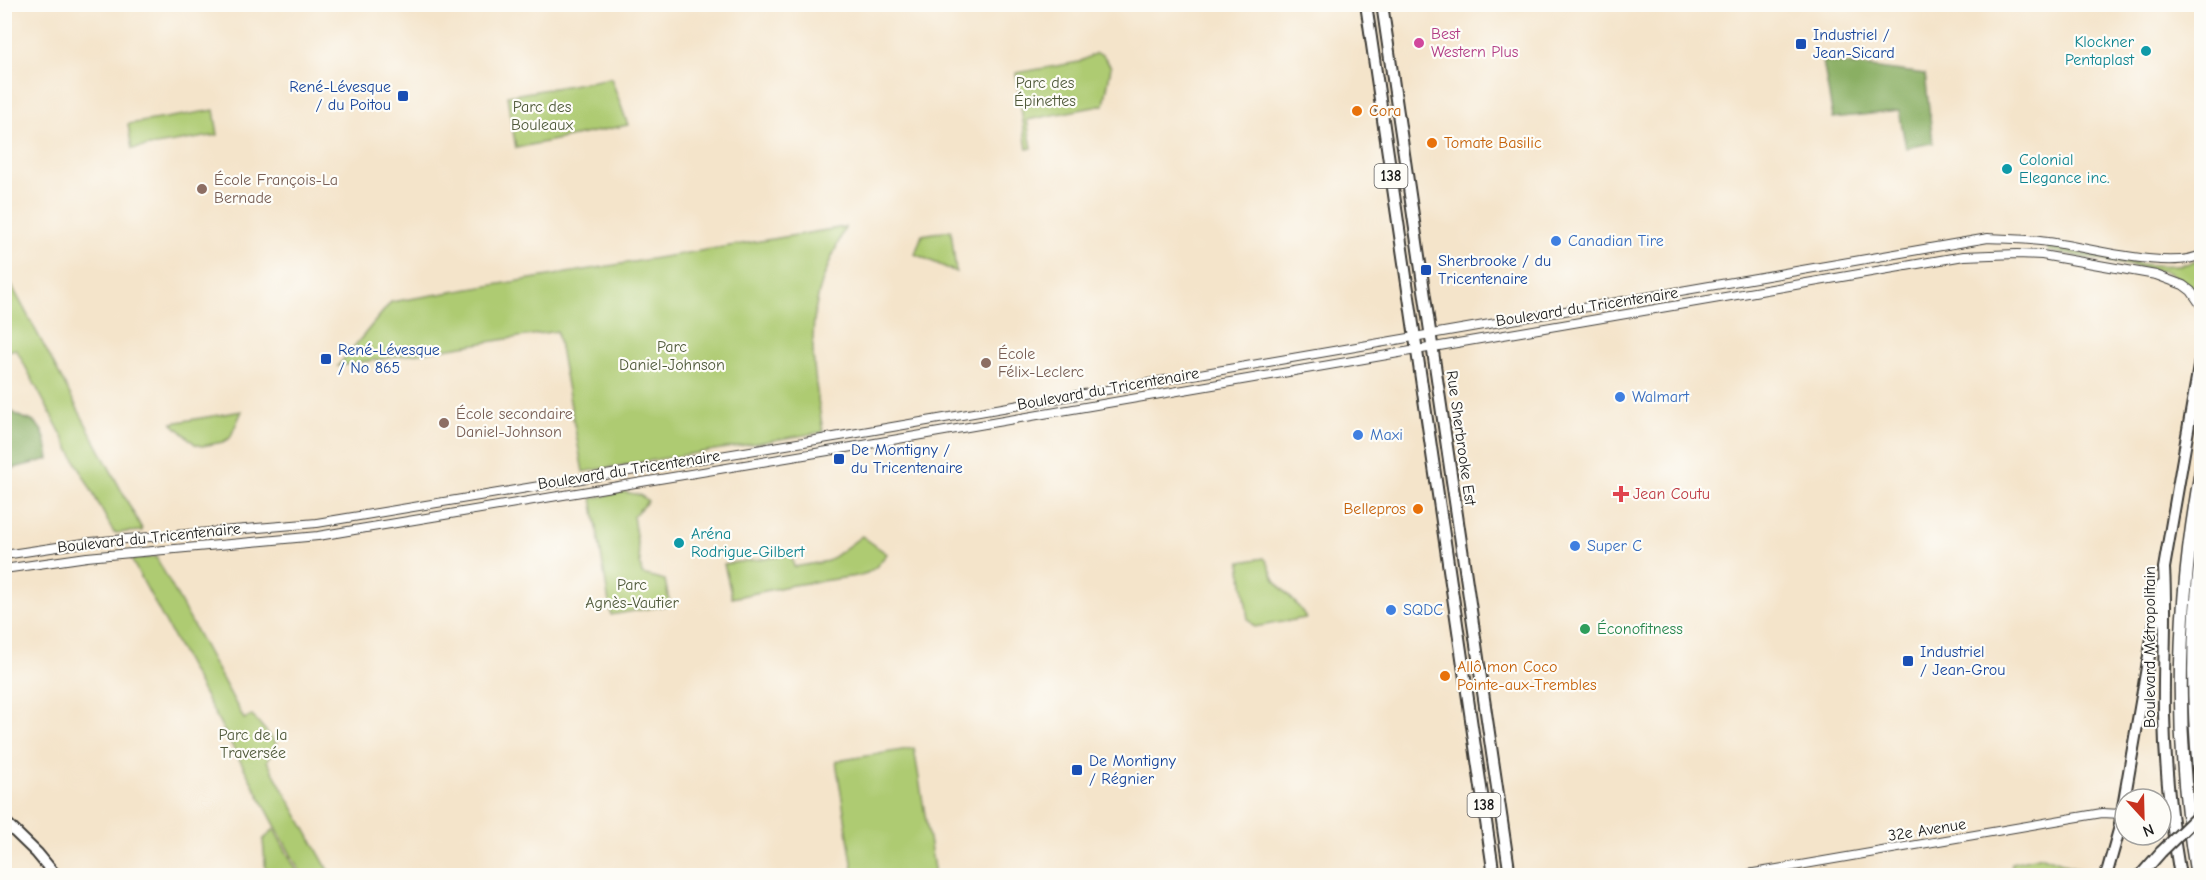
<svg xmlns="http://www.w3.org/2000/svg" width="2206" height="880" font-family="'Comic Neue',sans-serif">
  <rect width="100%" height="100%" fill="#fdfcf7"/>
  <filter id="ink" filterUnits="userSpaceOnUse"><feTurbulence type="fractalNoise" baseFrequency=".0167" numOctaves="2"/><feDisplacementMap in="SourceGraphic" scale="12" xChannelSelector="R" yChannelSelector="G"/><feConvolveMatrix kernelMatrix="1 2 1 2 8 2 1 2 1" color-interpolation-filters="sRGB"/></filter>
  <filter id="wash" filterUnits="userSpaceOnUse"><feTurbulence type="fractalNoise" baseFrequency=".008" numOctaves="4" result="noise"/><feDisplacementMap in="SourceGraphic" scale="24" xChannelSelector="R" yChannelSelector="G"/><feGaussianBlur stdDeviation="1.35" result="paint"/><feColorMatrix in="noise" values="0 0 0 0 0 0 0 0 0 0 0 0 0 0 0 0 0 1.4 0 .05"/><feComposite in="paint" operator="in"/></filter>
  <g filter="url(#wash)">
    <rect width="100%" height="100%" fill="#f4e4ca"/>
    <path fill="#aecb72" stroke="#657447" stroke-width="1.5" d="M1096,53L1103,55L1111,67L1104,105L1027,120L1032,148L1027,149L1016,73L1079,62Z
      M611,78L628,125L516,148L507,96Z
      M214,110L218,135L132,149L128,124Z
      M845,227C838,244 829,262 823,279C805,330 815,380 823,432L583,472L557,331L338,366L391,302Z
      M951,230L956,272L915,254L922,235Z
      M2048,247C2087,253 2168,277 2201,259V299L2191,286L2167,272L2048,251Z
      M5,273L142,529V531L114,533L16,349L8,351L5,345Z
      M242,411L230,438L223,442L202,446L195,444L172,423Z
      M624,492L640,495L648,501L633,516L642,574L665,580L670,605L611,615L592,498Z
      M862,536L887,554L876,567L867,573L857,576L793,585L732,598L724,564L791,555L794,567L828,561Z
      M156,557L244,719L252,715L277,744L267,761L331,875H302L131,559Z
      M1264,558C1270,563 1270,572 1275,580C1284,593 1299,603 1306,618L1254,627L1248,619L1240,562Z
      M914,748L935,875H854L836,761Z
      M274,829L299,875H266L263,840Z
      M2043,856L2094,875H2012L2011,863Z"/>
    <path fill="#8aaf64" stroke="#536640" stroke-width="1.5" d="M1823,61L1925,74L1933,143L1906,148L1899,111L1833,118Z
      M9,408C16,416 20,417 30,420C45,426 47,446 49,459L7,470L5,467V409Z"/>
  </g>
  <g filter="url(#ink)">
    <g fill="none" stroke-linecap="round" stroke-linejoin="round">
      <g stroke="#3c3a36" stroke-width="10">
        <path id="minor" d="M4,555L91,542L317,523L840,436L1988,238C2008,239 2028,239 2048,242C2083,246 2174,272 2202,254
          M4,569L87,557L318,536L840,449L1964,256L2017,254L2042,255L2156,275L2183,285L2191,291L2202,307
          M1736,876L2102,813L2122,814"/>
      </g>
      <g stroke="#3c3a36" stroke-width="14">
        <path id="major" d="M1366,4L1494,876
          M1382,4L1510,876
          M4,821L37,853L56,876
          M2106,876L2119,830L2161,586
          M2140,876L2161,852
          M2180,876C2171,823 2165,769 2164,715C2163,666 2167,617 2164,568L2202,349"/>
      </g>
      <g stroke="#3c3a36" stroke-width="15">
        <path id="highway" d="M2202,551C2191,633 2192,716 2202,797
          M2197,876C2173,738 2176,603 2202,466"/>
      </g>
      <use href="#minor" stroke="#fff" stroke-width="8"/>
      <use href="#major" stroke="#fff" stroke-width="10"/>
      <use href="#highway" stroke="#fff" stroke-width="12"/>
      <g stroke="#3c3a36" stroke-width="14" stroke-linecap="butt">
        <path id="major-bridge" d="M2161,852L2202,812"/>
      </g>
      <use href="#major-bridge" stroke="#fff" stroke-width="10"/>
    </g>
  </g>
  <circle fill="#d1479c" stroke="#fdfcf7" stroke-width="2" cx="1419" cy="43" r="6"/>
  <g fill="#1a4fb4" stroke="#fdfcf7" stroke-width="2">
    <rect x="1795" y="38" width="12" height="12" rx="3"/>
    <rect x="397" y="90" width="12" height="12" rx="3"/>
    <rect x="1420" y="264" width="12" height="12" rx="3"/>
    <rect x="320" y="353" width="12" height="12" rx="3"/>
    <rect x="833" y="453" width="12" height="12" rx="3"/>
    <rect x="1902" y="655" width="12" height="12" rx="3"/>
    <rect x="1071" y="764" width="12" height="12" rx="3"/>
  </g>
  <g fill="#0f9aa8" stroke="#fdfcf7" stroke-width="2">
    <circle cx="2146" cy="51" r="6"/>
    <circle cx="2007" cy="169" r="6"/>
    <circle cx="679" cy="543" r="6"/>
  </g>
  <g fill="#e8710a" stroke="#fdfcf7" stroke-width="2">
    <circle cx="1357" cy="111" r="6"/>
    <circle cx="1432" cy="143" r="6"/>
    <circle cx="1418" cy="509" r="6"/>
    <circle cx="1445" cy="676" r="6"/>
  </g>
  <g fill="#8d6e63" stroke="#fdfcf7" stroke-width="2">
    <circle cx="202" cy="189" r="6"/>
    <circle cx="986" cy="363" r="6"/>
    <circle cx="444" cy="423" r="6"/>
  </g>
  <g fill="#3f7fe0" stroke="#fdfcf7" stroke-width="2">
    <circle cx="1556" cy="241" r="6"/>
    <circle cx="1620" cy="397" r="6"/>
    <circle cx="1358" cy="435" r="6"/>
    <circle cx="1575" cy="546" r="6"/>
    <circle cx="1391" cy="610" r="6"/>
  </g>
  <path fill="#e0444e" stroke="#fdfcf7" stroke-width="2" d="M1618 485h6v6h6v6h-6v6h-6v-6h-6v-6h6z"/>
  <circle fill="#2e9e5b" stroke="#fdfcf7" stroke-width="2" cx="1585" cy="629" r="6"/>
  <g text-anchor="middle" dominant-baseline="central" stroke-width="4.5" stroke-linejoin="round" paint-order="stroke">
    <g fill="#fdfcf7" stroke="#605f5e" stroke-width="1.5">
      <rect x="1374.5" y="164" width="33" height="24" rx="4.5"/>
      <rect x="1467.5" y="793" width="33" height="24" rx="4.5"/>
    </g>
    <g font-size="15" font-weight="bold" fill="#1c1c1c">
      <text x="1391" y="176">138</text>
      <text x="1484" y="805">138</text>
    </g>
    <g font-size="16" fill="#b23c85" stroke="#fdfcf7" text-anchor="start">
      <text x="1431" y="34">Best<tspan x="1431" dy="18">Western Plus</tspan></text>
    </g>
    <g font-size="16" fill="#164399" stroke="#fdfcf7" text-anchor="start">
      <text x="1813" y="35">Industriel /<tspan x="1813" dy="18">Jean-Sicard</tspan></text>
      <text x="391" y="87" text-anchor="end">René-Lévesque<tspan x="391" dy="18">/ du Poitou</tspan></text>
      <text x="1438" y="261">Sherbrooke / du<tspan x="1438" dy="18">Tricentenaire</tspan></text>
      <text x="338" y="350">René-Lévesque<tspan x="338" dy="18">/ No 865</tspan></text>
      <text x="851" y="450">De Montigny /<tspan x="851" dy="18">du Tricentenaire</tspan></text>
      <text x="1920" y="652">Industriel<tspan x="1920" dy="18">/ Jean-Grou</tspan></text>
      <text x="1089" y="761">De Montigny<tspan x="1089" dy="18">/ Régnier</tspan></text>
    </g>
    <g font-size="16" fill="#0d838f" stroke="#fdfcf7" text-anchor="start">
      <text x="2134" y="42" text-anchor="end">Klockner<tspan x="2134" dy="18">Pentaplast</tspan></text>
      <text x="2019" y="160">Colonial<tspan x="2019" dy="18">Elegance inc.</tspan></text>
      <text x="691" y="534">Aréna<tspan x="691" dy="18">Rodrigue-Gilbert</tspan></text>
    </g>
    <g font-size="16" fill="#4f593a" stroke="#fdfcf7">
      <text x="1045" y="83">Parc des<tspan x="1045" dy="18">Épinettes</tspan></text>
      <text x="542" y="107">Parc des<tspan x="542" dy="18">Bouleaux</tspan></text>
      <text x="672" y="347">Parc<tspan x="672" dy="18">Daniel-Johnson</tspan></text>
      <text x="632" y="585">Parc<tspan x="632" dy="18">Agnès-Vautier</tspan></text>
      <text x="253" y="735">Parc de la<tspan x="253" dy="18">Traversée</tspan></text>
    </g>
    <g font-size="16" fill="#c56008" stroke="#fdfcf7" text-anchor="start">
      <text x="1369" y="111">Cora</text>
      <text x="1444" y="143">Tomate Basilic</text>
      <text x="1406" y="509" text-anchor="end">Bellepros</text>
      <text x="1457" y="667">Allô mon Coco<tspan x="1457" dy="18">Pointe-aux-Trembles</tspan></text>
    </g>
    <g font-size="16" fill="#785e54" stroke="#fdfcf7" text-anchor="start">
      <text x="214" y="180">École François-La<tspan x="214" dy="18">Bernade</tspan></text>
      <text x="998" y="354">École<tspan x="998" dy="18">Félix-Leclerc</tspan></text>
      <text x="456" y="414">École secondaire<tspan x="456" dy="18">Daniel-Johnson</tspan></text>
    </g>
    <g font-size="16" fill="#366cbe" stroke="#fdfcf7" text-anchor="start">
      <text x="1568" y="241">Canadian Tire</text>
      <text x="1632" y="397">Walmart</text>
      <text x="1370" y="435">Maxi</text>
      <text x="1587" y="546">Super C</text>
      <text x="1403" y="610">SQDC</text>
    </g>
    <g font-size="16" fill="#1c1c1c" stroke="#fdfcf7">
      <text transform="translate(1587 307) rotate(-9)">Boulevard du Tricentenaire</text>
      <text transform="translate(1108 389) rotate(-10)">Boulevard du Tricentenaire</text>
      <text transform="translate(1461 438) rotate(82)">Rue Sherbrooke Est</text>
      <text transform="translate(629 470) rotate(-9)">Boulevard du Tricentenaire</text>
      <text transform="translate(149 538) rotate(-6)">Boulevard du Tricentenaire</text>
      <text transform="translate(2150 647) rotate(-90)">Boulevard Métropolitain</text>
      <text transform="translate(1927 830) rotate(-9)">32e Avenue</text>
    </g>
    <g font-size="16" fill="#be3a42" stroke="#fdfcf7" text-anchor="start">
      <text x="1633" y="494">Jean Coutu</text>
    </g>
    <g font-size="16" fill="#27864d" stroke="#fdfcf7" text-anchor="start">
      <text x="1597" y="629">Éconofitness</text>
    </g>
  </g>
  <rect width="2206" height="880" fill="none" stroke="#fdfcf7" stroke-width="24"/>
  <g transform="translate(2143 817) rotate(158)"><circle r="28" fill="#fdfcf7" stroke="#a3a29f" stroke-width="1.5"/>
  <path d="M0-4.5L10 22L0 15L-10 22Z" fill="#c8321e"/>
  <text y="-9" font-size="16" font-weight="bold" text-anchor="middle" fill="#1c1c1c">N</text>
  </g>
</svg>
